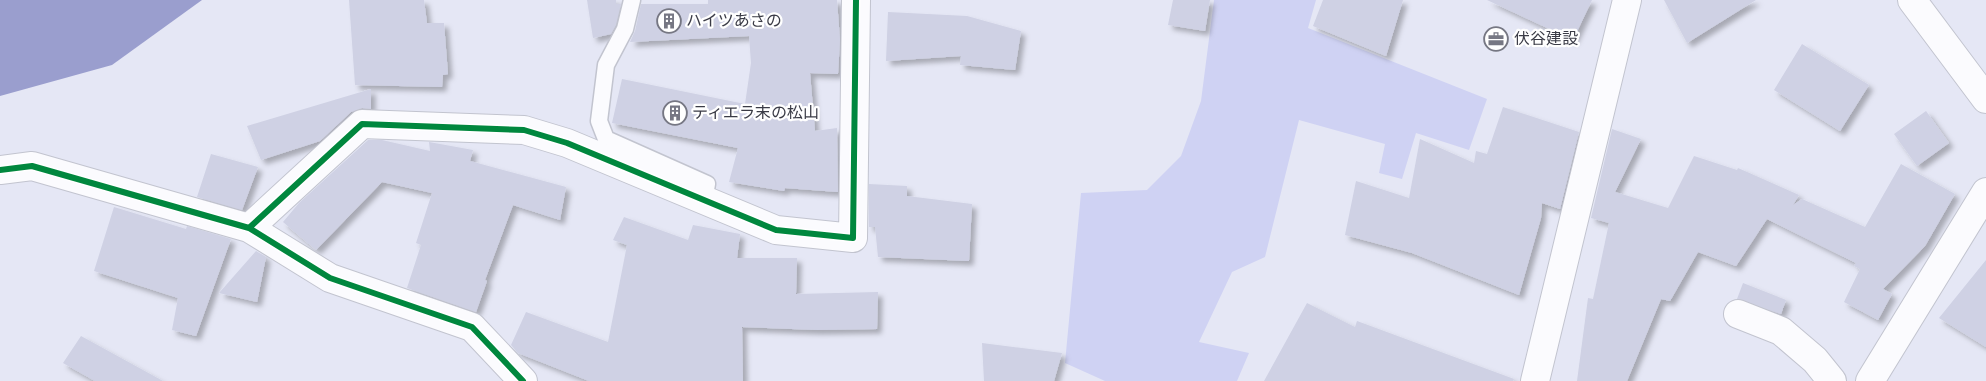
<svg xmlns="http://www.w3.org/2000/svg" width="1986" height="381" font-family="'Nunito Sans','Noto Sans JP',sans-serif">
  <defs>
    <filter id="shadow"><feDropShadow dx="4.5" dy="4.5" stdDeviation="2.5" flood-color="#0004"/></filter>
  </defs>
  <rect width="100%" height="100%" fill="#e5e7f5"/>
  <path fill="#cfd2f3" d="M1214,0H1316L1308,28L1487,99L1469,150L1416,133L1402,179L1379,173L1385,144L1299,120L1265,257L1232,272L1199,342L1249,353L1237,381H1105L1065,363L1081,193L1147,190L1181,156L1201,101Z"/>
  <path fill="#9a9ece" d="M0,0H202L112,65L0,96Z"/>
  <path fill="#cfd1e4" filter="url(#shadow)" d="M349,0H424L427,23H444L448,74L443,75L442,87L355,85Z
    M587,0H616V4H621L616,25L611,34L593,38Z
    M708,0H837L840,40L838,74L810,73L815,131L837,128L838,192L785,188L784,191L729,182L738,148L612,123L622,79L745,104L751,63L749,36L630,42L635,31L641,4H708Z
    M1173,0H1210L1205,31L1168,25Z
    M1323,0H1403L1386,56L1313,26Z
    M1487,0H1592L1573,40Z
    M1664,0H1756L1687,43Z
    M888,12L967,16L1021,31L1015,70L960,65L961,56L886,61Z
    M1802,44L1869,85L1840,131L1774,90Z
    M371,89V109L362,108L351,112L320,141L261,160L247,126Z
    M1503,107L1579,132L1560,209L1542,203L1541,218L1519,295L1412,253L1345,235L1356,181L1409,198L1420,139L1474,163L1476,151L1487,154Z
    M1926,111L1949,143L1917,166L1894,134Z
    M1612,129L1641,139L1615,192L1668,208L1694,156L1737,170L1738,168L1799,195L1793,205L1802,199L1865,227L1901,164L1955,194L1925,246L1883,289L1892,294L1878,320L1844,302L1860,269L1854,266L1856,263L1767,219L1736,266L1698,252L1670,301L1661,299L1627,381H1577L1588,298L1593,299L1609,223L1591,218Z
    M368,140H382L430,151L429,142L473,150L470,161L566,187L560,220L513,205L485,280L487,281L476,312L407,288L421,245L416,243L432,193L382,182L316,250L283,222L299,203Z
    M211,154L258,167L242,210L197,197Z
    M869,184L907,186V196L972,204L969,261L878,257L875,227H869Z
    M114,207L186,229L187,226L231,239L196,336L172,330L178,298L94,271Z
    M624,217L688,240L693,225L740,234L737,258H797L796,294L878,292L877,329L817,330L742,327L743,381H589L518,353L511,345L526,312L608,342L627,245L613,240Z
    M256,251L266,257L257,302L219,293Z
    M1986,260V347L1939,318Z
    M1743,283L1786,300L1781,314L1737,299Z
    M1307,303L1355,327L1357,321L1514,379L1513,381H1264Z
    M81,336L163,381H95L63,363Z
    M982,343L1062,353L1054,381H984Z"/>
  <g fill="none" stroke-linecap="round" stroke-linejoin="round">
    <g stroke="#c2c4cf" stroke-width="19">
      <path id="lane" d="M632,0L625,29L606,65L599,121L606,139L707,184L704,200"/>
    </g>
    <g stroke="#c2c4cf" stroke-width="30">
      <path id="street" d="M0,170L32,166L249,228L330,278L472,327L523,381
        M249,228L362,124L524,130L567,143L776,230L853,238L856,0
        M1738,314L1781,331L1815,360L1832,381
        M1535,381L1627,0
        M1870,381L1986,192"/>
    </g>
    <g stroke="#c2c4cf" stroke-width="30">
      <path id="secondary" d="M1912,0L1986,99"/>
    </g>
    <use href="#lane" stroke="#fbfbfe" stroke-width="16"/>
    <use href="#street" stroke="#fbfbfe" stroke-width="28"/>
    <use href="#secondary" stroke="#fbfbfe" stroke-width="28"/>
    <g stroke="#fff" stroke-width="9">
      <path id="cycleway" d="M0,170L32,166L249,228L330,278L472,327L523,381
        M249,228L362,124L524,130L567,143L776,230L853,238L856,0"/>
    </g>
    <use href="#cycleway" stroke="#00873e" stroke-width="6"/>
  </g>
  <defs>
    <g id="building-ring" transform="scale(1.25)"><circle r="9.5" fill="#fff" stroke="#767783" stroke-width="1.5"/><path d="M-4-6H4V6H1V3H-1V6H-4ZM-2.5-4.3h1.7v1.8h-1.7ZM.8-4.3h1.7v1.8H.8ZM-2.5-1h1.7V.8h-1.7ZM.8-1h1.7V.8H.8Z" fill="#767783"/></g>
    <g id="office-ring" transform="scale(1.25)"><circle r="9.5" fill="#fff" stroke="#767783" stroke-width="1.5"/><path d="M-6-3h4V-5.5h4V-3h4V5H-6ZM-1-4.5V-3h2v-1.5ZM-6 0V1H6V0Z" fill="#767783"/></g>
  </defs>
  <g fill-rule="evenodd">
    <use href="#building-ring" x="669" y="21"/>
    <use href="#office-ring" x="1496" y="39"/>
    <use href="#building-ring" x="675" y="113"/>
  </g>
  <g text-anchor="middle" dominant-baseline="central" stroke-width="4.5" stroke-linejoin="round" paint-order="stroke">
    <g font-size="16" fill="#3a3b46" stroke="#fff" text-anchor="start">
      <text x="686" y="21">ハイツあさの</text>
      <text x="1514" y="39">伏谷建設</text>
      <text x="692" y="113">ティエラ末の松山</text>
    </g>
  </g>
</svg>
